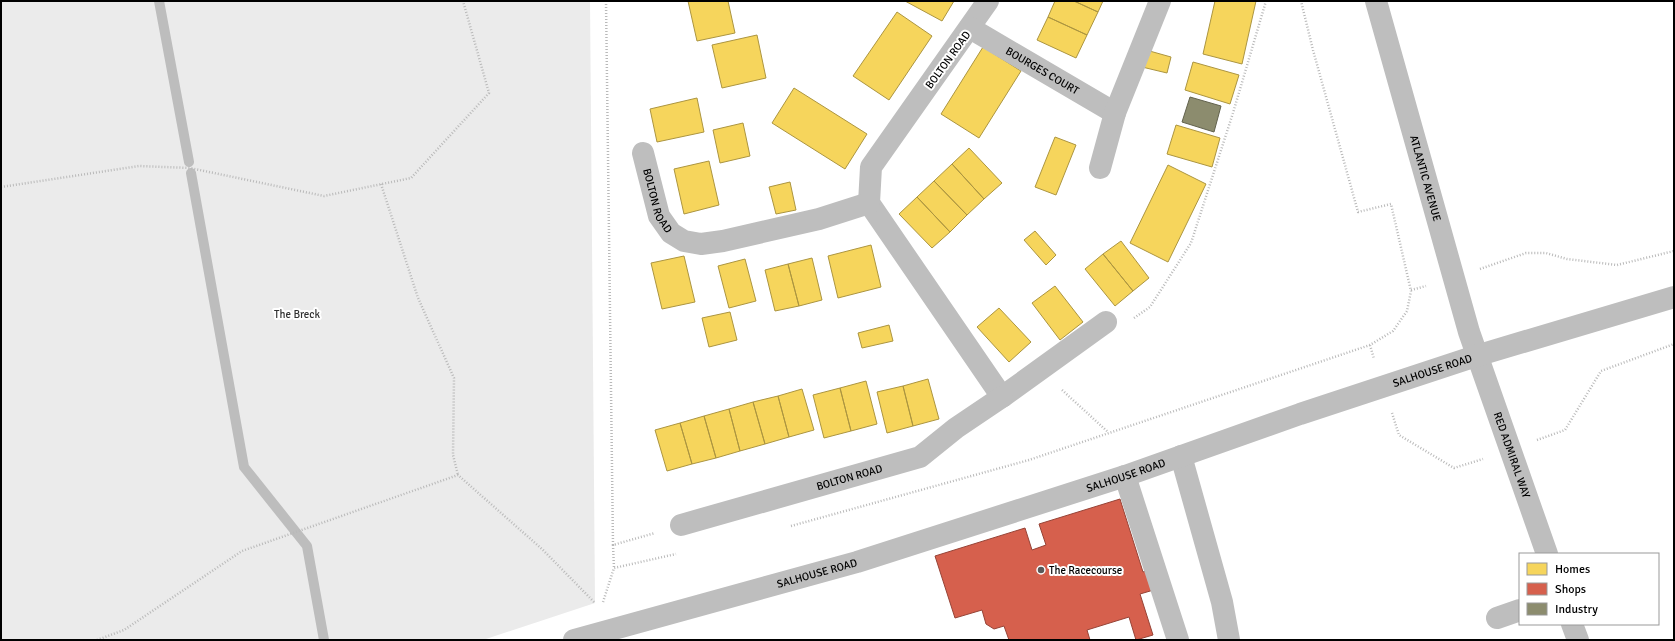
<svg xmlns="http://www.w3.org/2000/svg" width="1675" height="641" font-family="Signika,sans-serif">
  <rect width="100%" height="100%" fill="#fff"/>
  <path fill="#ebebeb" d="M1,1H590L595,603L483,640H1Z"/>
  <path fill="#f6d55c" stroke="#ac9540" d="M688,1H728L735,33L697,41Z
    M905,1H954L942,21Z
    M1055,1H1074L1098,12L1087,35L1048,17Z
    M1074,1H1103L1098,12Z
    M1215,1H1256L1242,64L1203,54Z
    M897,12L932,36L889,100L853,76Z
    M1048,17L1087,35L1076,58L1037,40Z
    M757,35L766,78L722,88L712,45Z
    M983,47L1021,71L979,138L941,114Z
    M1146,50L1171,57L1167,73L1142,67Z
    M1193,62L1239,75L1230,104L1185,90Z
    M794,88L867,134L845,169L772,123Z
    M697,98L704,132L657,142L650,109Z
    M743,123L750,156L720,163L713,130Z
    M1176,125L1220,138L1212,167L1167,154Z
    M1055,137L1076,145L1056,195L1035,187Z
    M969,148L1002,183L984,199L952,164Z
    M709,161L719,205L684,214L674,169Z
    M952,164L984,199L967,215L934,181Z
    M1168,165L1206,184L1168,262L1130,243Z
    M934,181L967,215L950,232L917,197Z
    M790,182L796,210L776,214L769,187Z
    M917,197L950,232L932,248L899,214Z
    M1035,231L1056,255L1046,265L1024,240Z
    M1121,241L1149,278L1133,291L1103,254Z
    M871,245L881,287L838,298L828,256Z
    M1103,254L1133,291L1115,306L1085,269Z
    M684,256L695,302L662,309L651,263Z
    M812,258L822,300L799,306L788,264Z
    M745,259L756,301L729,308L718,266Z
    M788,264L799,306L775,311L765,270Z
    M1055,286L1083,322L1060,340L1032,303Z
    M999,308L1031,342L1009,362L977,327Z
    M730,312L737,340L709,347L702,318Z
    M889,325L893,341L862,348L858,333Z
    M928,379L939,419L913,426L903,386Z
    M866,381L877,424L851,431L840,388Z
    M903,386L913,426L887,433L877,392Z
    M840,388L851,431L824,438L813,395Z
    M802,389L814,430L789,437L778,396Z
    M778,396L789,437L765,444L753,402Z
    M753,402L765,444L740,451L729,409Z
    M729,409L740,451L716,458L704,416Z
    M704,416L716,458L692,464L680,423Z
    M680,423L692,464L667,471L655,430Z"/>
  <path fill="#d6604d" stroke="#964336" d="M1120,499L1143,572L1151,569L1157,589L1140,594L1153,635L1136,640L1129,617L1087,630L1090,640H1009L1004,626L994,629L986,624L982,610L955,618L935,556L1025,528L1032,550L1046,545L1039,524Z"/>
  <path fill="#8c8c6e" stroke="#62624d" d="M1190,97L1221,106L1214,132L1182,122Z"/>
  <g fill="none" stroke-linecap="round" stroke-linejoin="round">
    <path stroke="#bdbdbd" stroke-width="10" d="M159,1L189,162
      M191,173L244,467L307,546L324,640"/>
    <path stroke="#b9b9b9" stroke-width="2.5" stroke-dasharray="1 2" stroke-linecap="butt" d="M606,1L613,545L655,533
      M381,184L418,298L454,378L453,455L458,475
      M1,187L139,166L190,168L324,196L411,178L489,93L463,1
      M1480,269L1526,253H1546L1567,259L1617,265L1674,251
      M1411,290L1426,286
      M1134,318L1150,307L1191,243L1233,113L1266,1
      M1370,345L1374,359
      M1062,390L1108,432
      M1392,413L1399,435L1454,468L1483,459
      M1537,440L1565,430L1601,371L1674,344
      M791,526L1029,460L1370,345L1393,331L1407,311L1411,291L1391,204L1358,212L1313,50L1301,1
      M613,545L614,568
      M603,602L614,568L676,554
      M97,640L124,630L242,551L458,475L543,550L595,603"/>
    <g stroke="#bebebe" stroke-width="22">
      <path d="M988,1L871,167L869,203L1002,397L1106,322"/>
      <path id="s1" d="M1376,1L1469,332L1547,554"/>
      <path id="s2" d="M970,28L1115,113"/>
      <path id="s3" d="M643,153L659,216L671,233L684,241L701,244L723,241L819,219L869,203"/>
      <path d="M1100,168L1115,113L1160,1"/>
      <path d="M1181,456L1222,602L1229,640"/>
      <path d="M1125,476L1178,640"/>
      <path id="s4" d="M681,525L920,457L956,428L1002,397"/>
      <path d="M1497,618L1520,610"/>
      <path d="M1572,624L1578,640"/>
      <path id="s5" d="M574,640L857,562L1125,476L1300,414L1476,356L1674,297"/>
    </g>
  </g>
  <circle fill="#595959" stroke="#fff" stroke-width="1.5" cx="1041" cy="570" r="4"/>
  <g text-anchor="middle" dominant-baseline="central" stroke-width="4" stroke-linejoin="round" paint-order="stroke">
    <g font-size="11" fill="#000" stroke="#fff">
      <text transform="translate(948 60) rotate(-54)">BOLTON ROAD</text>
      <text stroke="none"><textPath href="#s2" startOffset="84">BOURGES COURT</textPath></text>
      <text stroke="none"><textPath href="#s1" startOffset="184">ATLANTIC AVENUE</textPath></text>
      <text stroke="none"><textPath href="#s3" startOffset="50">BOLTON ROAD</textPath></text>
      <text stroke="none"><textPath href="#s5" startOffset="900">SALHOUSE ROAD</textPath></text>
      <text stroke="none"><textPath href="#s1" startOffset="474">RED ADMIRAL WAY</textPath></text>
      <text stroke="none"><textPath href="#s5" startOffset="576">SALHOUSE ROAD</textPath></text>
      <text stroke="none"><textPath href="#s4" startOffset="175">BOLTON ROAD</textPath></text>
      <text stroke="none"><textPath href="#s5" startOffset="252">SALHOUSE ROAD</textPath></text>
    </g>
    <g font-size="11" fill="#313131" stroke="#fff">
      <text x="297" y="314">The Breck</text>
    </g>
    <g font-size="11" fill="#000" stroke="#fff" text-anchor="start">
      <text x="1049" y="570">The Racecourse</text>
    </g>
  </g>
  <rect width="1675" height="641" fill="none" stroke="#000000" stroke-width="4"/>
  <rect x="1519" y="553" width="140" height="72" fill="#ffffff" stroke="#999999"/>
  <rect x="1527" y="563" width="20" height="12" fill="#f6d55c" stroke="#999999"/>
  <text x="1555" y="573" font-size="12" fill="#000000">Homes</text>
  <rect x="1527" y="583" width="20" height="12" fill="#d6604d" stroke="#999999"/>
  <text x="1555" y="593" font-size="12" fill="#000000">Shops</text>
  <rect x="1527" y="603" width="20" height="12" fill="#8c8c6e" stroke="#999999"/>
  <text x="1555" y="613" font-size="12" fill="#000000">Industry</text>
</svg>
